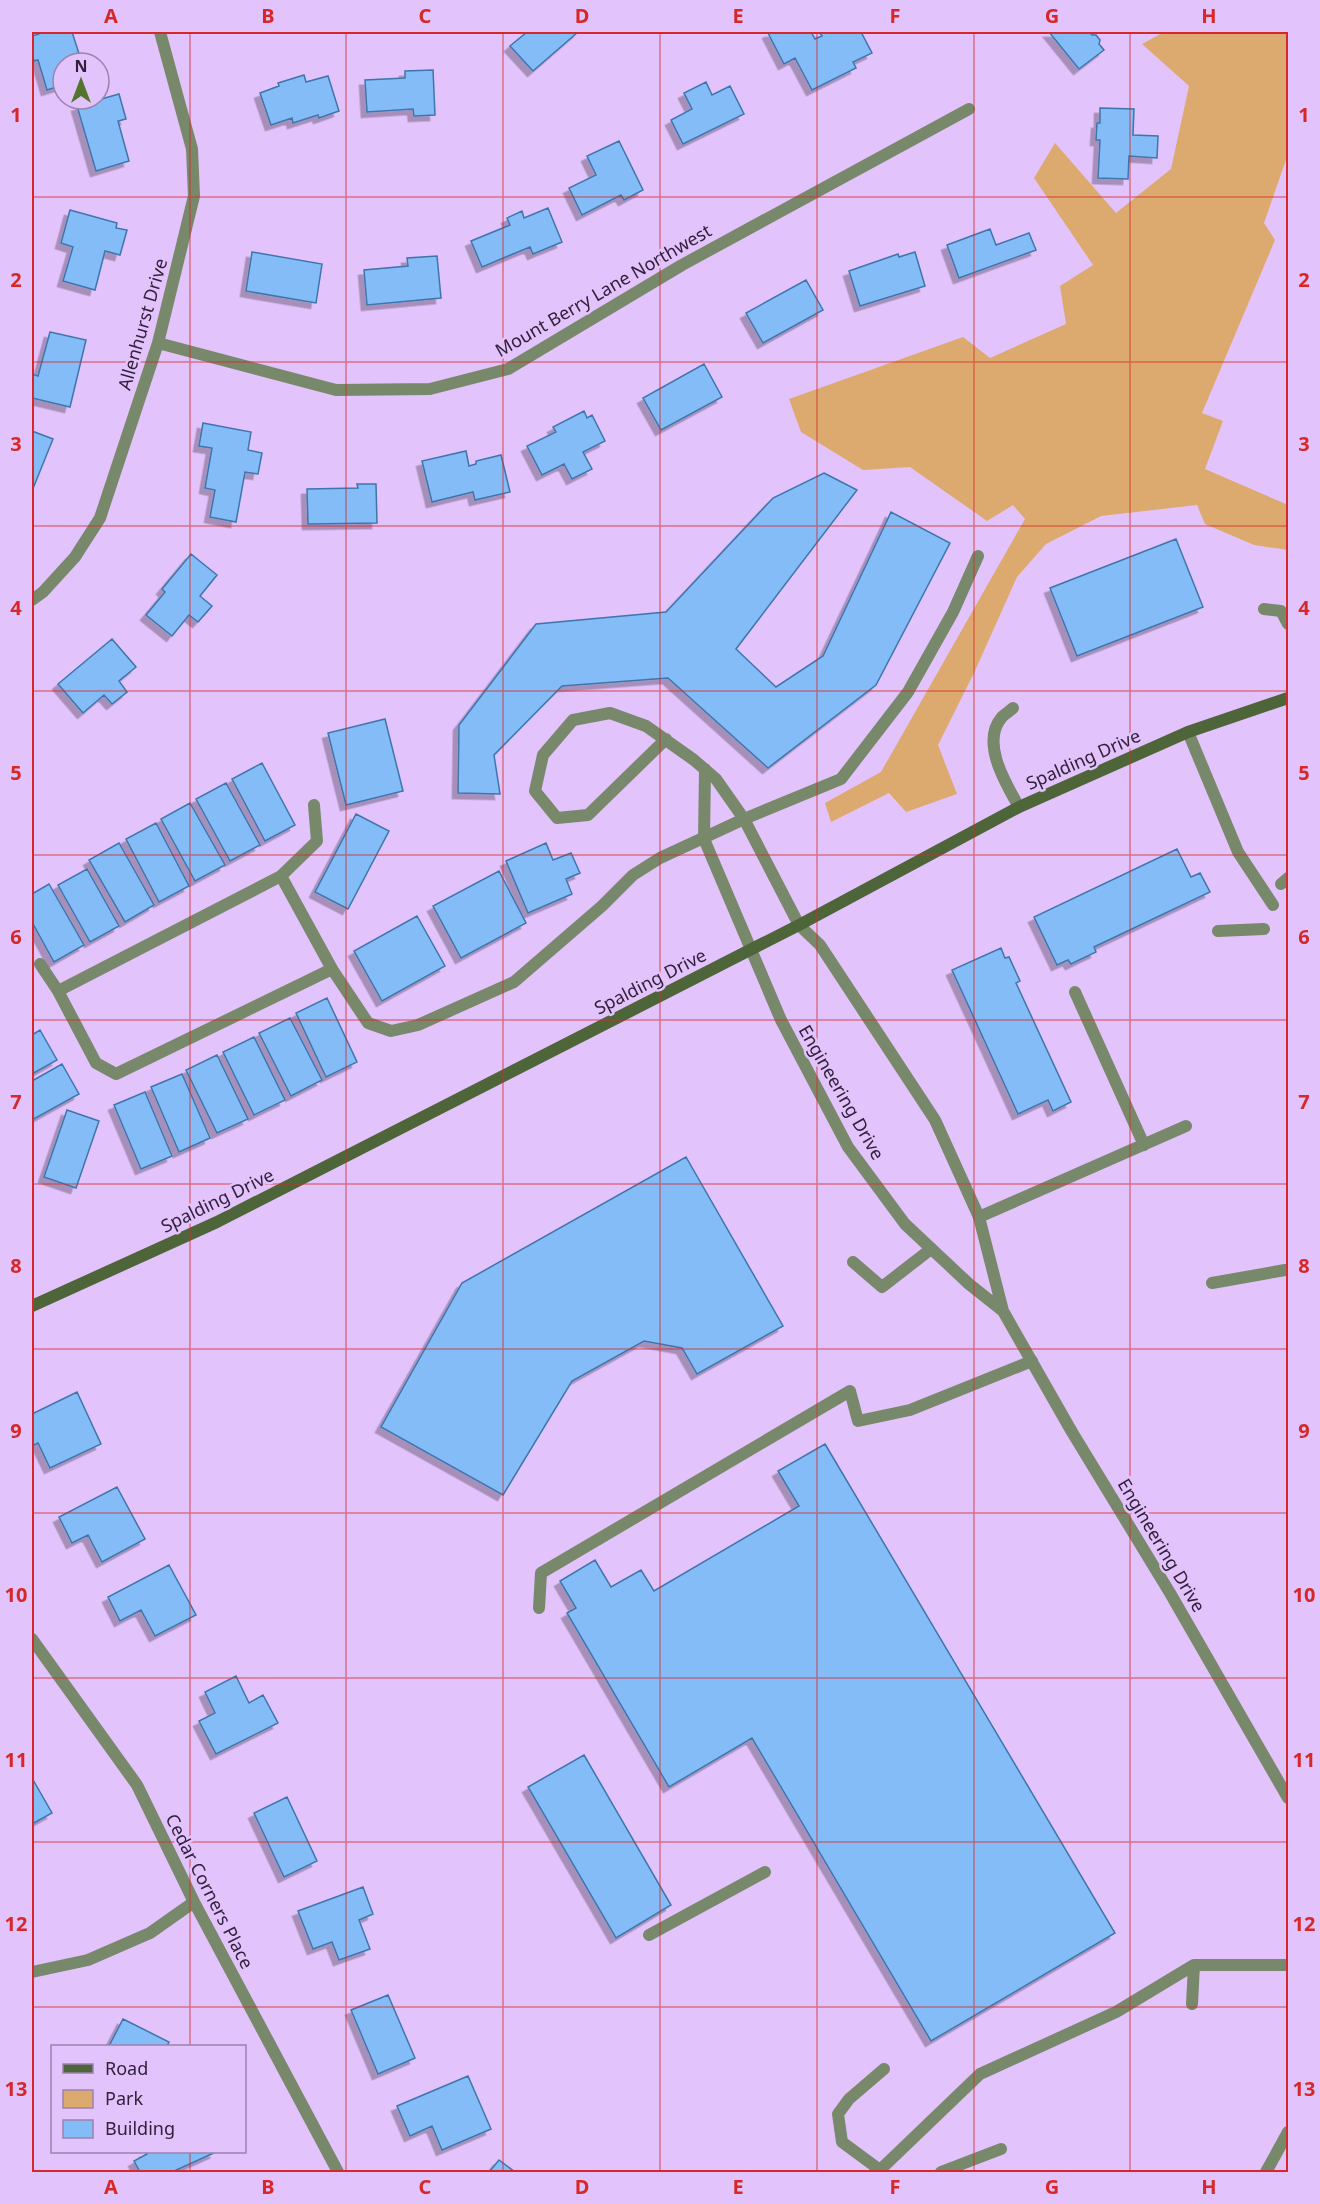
<svg xmlns="http://www.w3.org/2000/svg" width="1320" height="2204" font-family="'Noto Sans',sans-serif">
  <defs>
    <filter id="shadow"><feDropShadow dx="-5.5" dy="5.5" stdDeviation="0" flood-color="#0004"/></filter>
  </defs>
  <rect width="100%" height="100%" fill="#e3c3fb"/>
  <path fill="#dcaa6e" d="M1164,32H1288V154L1264,223L1275,240L1202,413L1223,421L1205,469L1288,505V550L1254,545L1205,524L1197,505L1101,516L1046,544L1017,577L974,673L938,745L957,794L906,812L889,793L831,822L825,803L881,772L1025,519L1013,505L987,521L910,467L863,470L801,432L789,399L963,337L990,358L1066,324L1060,286L1093,265L1034,178L1055,143L1116,213L1171,169L1189,86L1142,44Z"/>
  <path fill="#84bcf8" stroke="#3f75ac" stroke-width="1.5" filter="url(#shadow)" d="M39,32H72L82,63H63V85L47,90L38,60L34,61L32,53V36L39,34Z
    M527,32H578L533,71L510,46Z
    M771,32H811L815,39L822,36L819,32H861L872,53L853,62L856,68L812,90L795,58L784,64L768,33Z
    M1049,32H1089L1092,35H1096L1100,40L1099,44L1104,50L1079,69Z
    M433,70L435,115L414,116L413,109L367,112L365,80L405,78V71Z
    M304,75L306,82L328,76L339,111L319,118L318,115L293,123L292,118L271,125L260,93L279,86L278,83Z
    M706,82L712,95L730,86L744,114L683,144L671,120L692,109L684,93Z
    M119,94L126,119L118,121L129,161L96,171L77,106Z
    M1100,108L1134,109L1133,135L1158,136L1157,158L1129,156L1128,179L1098,178L1100,140H1096L1097,123H1100Z
    M619,141L643,190L624,200L621,195L582,215L569,188L596,175L587,156Z
    M548,208L562,242L533,254L530,247L482,267L471,241L510,225L507,218L522,211L524,218Z
    M70,210L117,223L116,228L127,230L120,255L105,251L95,290L63,281L73,247L61,243Z
    M990,229L996,245L1029,233L1036,250L959,278L947,245Z
    M252,252L322,264L316,303L246,291Z
    M915,252L925,286L860,306L849,271L898,254L899,257Z
    M437,256L441,298L367,305L364,270L408,266L407,258Z
    M806,280L823,310L763,343L746,313Z
    M50,332L86,340L70,407L32,398V374L38,376Z
    M704,364L722,397L661,430L643,398Z
    M584,411L587,418L592,415L605,441L583,452L592,469L572,479L564,464L542,475L527,446L556,432L553,427Z
    M203,423L251,432L248,450L262,453L258,474L245,472L236,522L210,517L215,490L205,488L212,448L199,446Z
    M32,431L53,439L32,491Z
    M466,451L469,466L476,464V461L501,455L510,492L475,500L473,492L432,502L422,461Z
    M824,473L857,490L736,649L776,687L823,656L891,512L950,543L876,685L768,768L668,678L562,686L494,755L500,794L458,793L459,725L536,624L666,612L773,498Z
    M357,484H376L377,523L308,524L307,489L358,488Z
    M1176,539L1203,607L1077,656L1050,588Z
    M191,554L217,575L200,596L212,606L198,622L189,615L172,636L146,615L165,592L162,589Z
    M112,639L136,667L119,681L127,692L112,704L104,695L83,713L58,684Z
    M385,719L403,791L346,805L328,733Z
    M262,763L295,825L265,841L232,779Z
    M226,783L260,845L230,861L196,799Z
    M190,803L225,865L195,881L161,819Z
    M356,814L389,831L348,909L315,892Z
    M156,823L189,886L159,902L126,839Z
    M119,843L154,905L125,922L89,860Z
    M546,843L553,860L571,853L580,873L566,879L572,894L528,913L506,861Z
    M1177,849L1191,877L1200,873L1210,892L1094,947L1096,952L1071,964L1068,960L1057,965L1034,917Z
    M87,869L119,926L90,942L58,885Z
    M499,871L526,923L461,958L433,906Z
    M49,884L84,945L54,962L32,922V894Z
    M417,916L445,966L382,1001L354,951Z
    M1001,948L1005,958L1009,957L1020,981L1016,983L1071,1102L1053,1111L1048,1100L1018,1114L952,970Z
    M327,998L357,1062L326,1077L296,1013Z
    M290,1018L322,1080L291,1096L259,1033Z
    M40,1030L57,1060L32,1074V1035Z
    M254,1037L285,1100L254,1115L223,1052Z
    M217,1055L248,1119L217,1133L186,1070Z
    M62,1064L79,1094L32,1120V1081Z
    M182,1074L210,1138L179,1152L151,1087Z
    M145,1092L172,1156L141,1169L114,1105Z
    M67,1110L99,1121L76,1188L44,1177Z
    M686,1157L783,1326L697,1374L682,1348L644,1341L572,1381L503,1495L381,1427L462,1283Z
    M77,1392L101,1444L50,1468L38,1443L32,1446V1414Z
    M825,1444L1115,1933L931,2041L752,1738L669,1787L567,1613L576,1608L560,1581L595,1560L611,1587L641,1570L654,1591L799,1506L778,1471Z
    M117,1487L145,1539L102,1562L88,1535L72,1543L59,1517Z
    M169,1565L196,1615L155,1636L141,1610L120,1621L108,1597Z
    M236,1676L249,1703L263,1695L278,1723L216,1754L199,1721L215,1713L205,1692Z
    M584,1755L671,1905L616,1938L528,1787Z
    M32,1778L52,1813L32,1824Z
    M287,1797L317,1861L284,1877L254,1813Z
    M363,1887L373,1914L359,1920L370,1949L339,1960L332,1942L313,1949L298,1911Z
    M388,1995L415,2058L378,2074L351,2010Z
    M123,2019L169,2042L167,2046H109Z
    M468,2076L491,2129L442,2150L432,2126L410,2136L397,2106Z
    M145,2152H216L172,2172H140L134,2161L147,2154Z
    M499,2160L515,2172H489Z"/>
  <g fill="none" stroke-linecap="round" stroke-linejoin="round">
    <path stroke="#78886b" stroke-width="12" d="M1264,609L1281,611L1288,624
      M1013,708C1010,711 1005,714 1002,717C980,742 1006,784 1019,807
      M1188,732L1238,852L1273,905
      M1281,884L1288,878
      M1218,931L1264,929
      M1075,992L1144,1145
      M979,1217L1186,1126
      M853,1262L882,1287L931,1249
      M1212,1283L1285,1270
      M539,1608L541,1573L850,1391L858,1421L910,1410L1032,1361
      M649,1935L765,1872
      M1192,2004L1194,1965
      M884,2069L849,2099L838,2114L842,2142L880,2170L980,2074L1116,2012L1194,1965H1288
      M941,2172L1001,2149"/>
    <path stroke="#78886b" stroke-width="12" d="M158,343L336,390L430,389L508,369L682,265L969,109
      M32,600L43,592L75,557L100,518L158,343L194,196L192,149L160,32
      M666,739L588,815L557,818L535,791L543,755L573,720L610,713L646,726L694,760L716,779L744,819L799,925L820,945L935,1120L979,1217L1003,1311L1072,1432L1170,1593L1288,1798
      M705,769L704,839L781,1020L848,1147L905,1224L969,1284L1003,1311
      M281,876L332,969L368,1023L391,1031L418,1025L514,982L602,906L633,875L660,858L744,819L841,779L908,692L953,612L978,556
      M40,964L58,991L96,1063L116,1074L332,969
      M58,991L281,876L317,841L314,805
      M32,1639L137,1785L194,1902L338,2172
      M32,1972L88,1960L150,1933L194,1902
      M1266,2172L1288,2132"/>
    <path stroke="#4e6539" stroke-width="12" d="M32,1306L217,1222L799,925L1019,807L1188,732L1288,698"/>
  </g>
  <path fill="none" stroke="#d62828" stroke-width="1.5" stroke-opacity="0.55" d="M190,32V2046M346,32V2172M503,32V2172M660,32V2172M817,32V2172M974,32V2172M1130,32V2172M32,197H1288M32,362H1288M32,526H1288M32,691H1288M32,855H1288M32,1020H1288M32,1184H1288M32,1349H1288M32,1513H1288M32,1678H1288M32,1842H1288M32,2007H1288M190,2152V2172"/>
  <g text-anchor="middle" dominant-baseline="central" stroke-width="5" stroke-linejoin="round" paint-order="stroke">
    <g font-size="18" fill="#31213c" stroke="#e3c3fb">
      <text transform="translate(603 290) rotate(-30)">Mount Berry Lane Northwest</text>
      <text transform="translate(142 324) rotate(-74)">Allenhurst Drive</text>
      <text transform="translate(1083 759) rotate(-24)">Spalding Drive</text>
      <text transform="translate(650 981) rotate(-27)">Spalding Drive</text>
      <text transform="translate(842 1092) rotate(60)">Engineering Drive</text>
      <text transform="translate(217 1200) rotate(-26)">Spalding Drive</text>
      <text transform="translate(1162 1545) rotate(59)">Engineering Drive</text>
      <text transform="translate(210 1891) rotate(63)">Cedar Corners Place</text>
    </g>
  </g>
  <rect width="1320" height="2204" fill="none" stroke="#e3c3fb" stroke-width="66"/>
  <rect x="51" y="2045" width="195" height="108" fill="#e3c3fb" stroke="#9c82af" stroke-width="1.5"/>
  <rect x="63" y="2064" width="30" height="9" fill="#4e6539" stroke="#9c82af" stroke-width="1.5"/>
  <text x="105" y="2075" font-size="18" fill="#31213c">Road</text>
  <rect x="63" y="2090" width="30" height="18" fill="#dcaa6e" stroke="#9c82af" stroke-width="1.5"/>
  <text x="105" y="2105" font-size="18" fill="#31213c">Park</text>
  <rect x="63" y="2120" width="30" height="18" fill="#84bcf8" stroke="#9c82af" stroke-width="1.5"/>
  <text x="105" y="2135" font-size="18" fill="#31213c">Building</text>
  <g transform="translate(81 81)"><circle r="28" fill="#e3c3fb" stroke="#9c82af" stroke-width="1.5"/>
  <path d="M0-4.5L10 22L0 15L-10 22Z" fill="#52742c"/>
  <text y="-9" font-size="16" font-weight="bold" text-anchor="middle" fill="#31213c">N</text>
  </g>
  <rect x="33" y="33" width="1254" height="2138" fill="none" stroke="#d62828" stroke-width="2"/>
  <g font-size="20" text-anchor="middle" font-weight="bold" fill="#d62828">
    <text x="111" y="23">A</text>
    <text x="268" y="23">B</text>
    <text x="425" y="23">C</text>
    <text x="582" y="23">D</text>
    <text x="738" y="23">E</text>
    <text x="895" y="23">F</text>
    <text x="1052" y="23">G</text>
    <text x="1209" y="23">H</text>
    <text x="16" y="122">1</text>
    <text x="1304" y="122">1</text>
    <text x="16" y="287">2</text>
    <text x="1304" y="287">2</text>
    <text x="16" y="451">3</text>
    <text x="1304" y="451">3</text>
    <text x="16" y="615">4</text>
    <text x="1304" y="615">4</text>
    <text x="16" y="780">5</text>
    <text x="1304" y="780">5</text>
    <text x="16" y="944">6</text>
    <text x="1304" y="944">6</text>
    <text x="16" y="1109">7</text>
    <text x="1304" y="1109">7</text>
    <text x="16" y="1273">8</text>
    <text x="1304" y="1273">8</text>
    <text x="16" y="1438">9</text>
    <text x="1304" y="1438">9</text>
    <text x="16" y="1602">10</text>
    <text x="1304" y="1602">10</text>
    <text x="16" y="1767">11</text>
    <text x="1304" y="1767">11</text>
    <text x="16" y="1931">12</text>
    <text x="1304" y="1931">12</text>
    <text x="16" y="2096">13</text>
    <text x="1304" y="2096">13</text>
    <text x="111" y="2194">A</text>
    <text x="268" y="2194">B</text>
    <text x="425" y="2194">C</text>
    <text x="582" y="2194">D</text>
    <text x="738" y="2194">E</text>
    <text x="895" y="2194">F</text>
    <text x="1052" y="2194">G</text>
    <text x="1209" y="2194">H</text>
  </g>
</svg>
